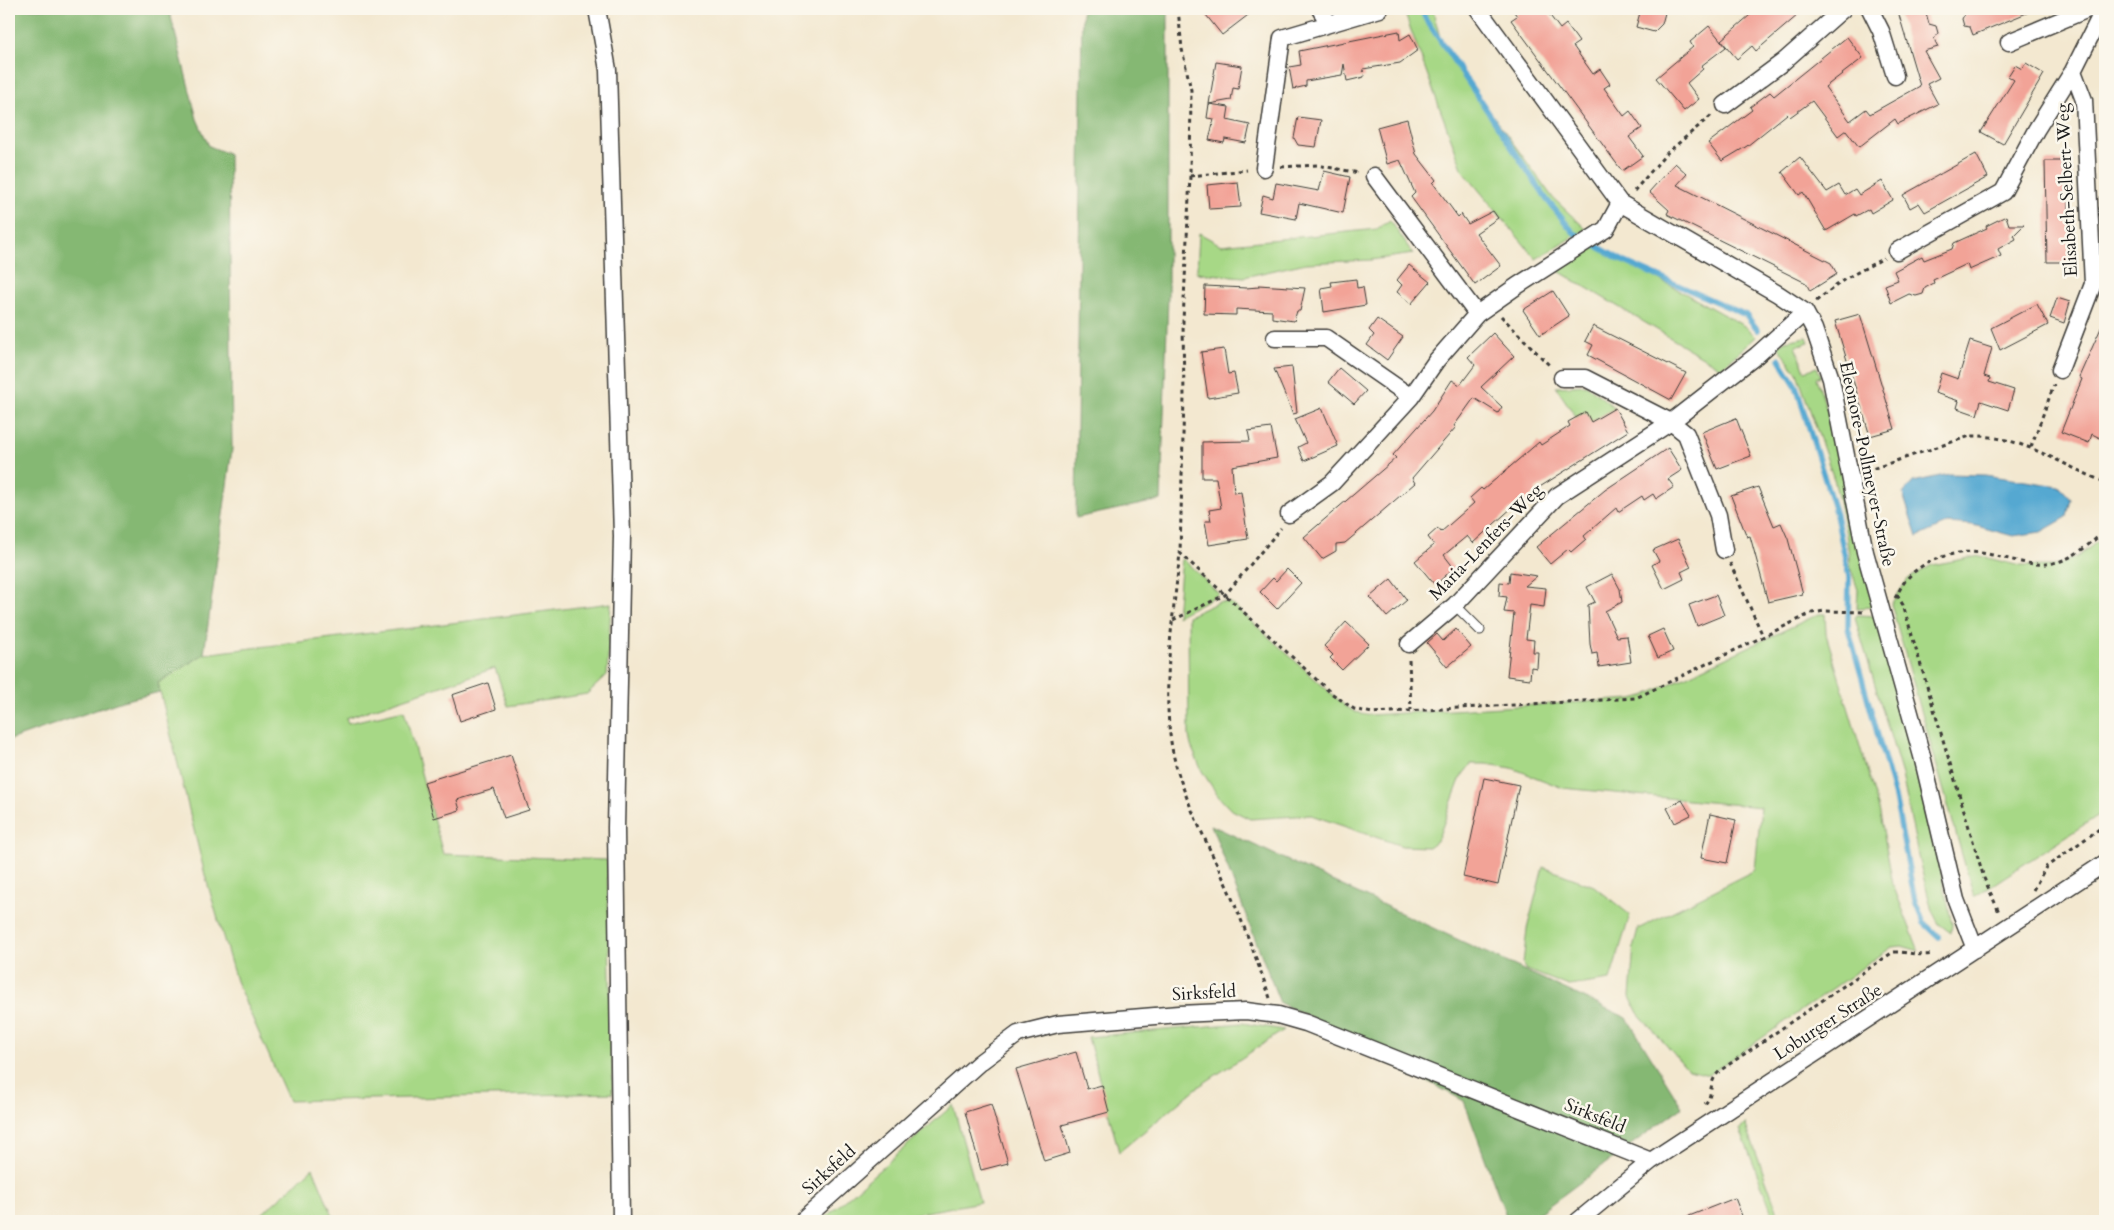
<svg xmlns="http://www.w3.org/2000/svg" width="2114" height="1230" font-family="Cardo,serif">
  <rect width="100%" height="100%" fill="#fbf7ec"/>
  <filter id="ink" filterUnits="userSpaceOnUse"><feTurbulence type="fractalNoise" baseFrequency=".02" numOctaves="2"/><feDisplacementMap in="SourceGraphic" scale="10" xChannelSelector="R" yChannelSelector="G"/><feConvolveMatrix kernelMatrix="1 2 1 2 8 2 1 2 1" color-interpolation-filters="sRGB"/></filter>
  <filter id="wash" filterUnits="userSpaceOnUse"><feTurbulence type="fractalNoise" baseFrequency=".0096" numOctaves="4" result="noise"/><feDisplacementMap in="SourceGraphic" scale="20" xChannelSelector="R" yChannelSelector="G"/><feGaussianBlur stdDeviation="1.12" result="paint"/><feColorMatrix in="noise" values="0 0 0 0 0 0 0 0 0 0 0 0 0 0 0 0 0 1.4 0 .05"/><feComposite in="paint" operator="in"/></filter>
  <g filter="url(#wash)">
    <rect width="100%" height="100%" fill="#f3e8d0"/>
    <path fill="#a7d886" stroke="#627a51" d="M1433,11L1442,45L1553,198L1586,229L1536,259L1463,171L1405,14Z
      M1390,220L1413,254L1371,260L1306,263L1244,277L1197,273L1199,233L1221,245L1377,229Z
      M1595,244L1746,327L1756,337L1721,368L1555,269Z
      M1807,337L1809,342L1796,346L1805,371L1817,367L1821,376L1816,378L1839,444L1873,607L1857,608L1858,590L1851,569L1846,534L1835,482L1797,373L1778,346L1785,341Z
      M1586,385L1615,408L1591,422L1586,412L1576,417L1556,387Z
      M2105,536V811L1974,897L1891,604L1908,579L1932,565L1980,556L2020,566H2053L2077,557Z
      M1182,558L1219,594L1177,616Z
      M1219,602L1231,603L1345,706L1355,712L1371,715L1633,699L1644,696L1819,614H1825L1826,634L1880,813L1893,885L1919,951L1902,946L1892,947L1709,1075L1688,1070L1638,1013L1630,997L1634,944L1638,929L1755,870L1761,807L1563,788L1512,768L1486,764H1471L1461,777L1437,841L1429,847L1402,846L1311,815L1250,819L1230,809L1218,796L1202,771L1191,746L1189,736L1188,616Z
      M611,603L607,675L587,694L508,706L495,668L346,718L348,723L404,710L443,854L607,860L613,1093L289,1101L236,981L205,875L158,683L204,654Z
      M1857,615L1875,616L1920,772L1952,924L1951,933L1939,924L1932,911L1919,860L1902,775L1855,618Z
      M1543,867L1594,886L1630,915L1610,980L1569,986L1527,970L1523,964L1527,929Z
      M1242,1023L1284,1030L1198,1087L1119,1152L1088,1037Z
      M953,1105L980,1202L877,1221H821Z
      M1745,1123L1781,1221H1775L1740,1129Z
      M313,1168L335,1221H254Z"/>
    <path fill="#85b873" stroke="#506a48" d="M9,9H169L197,119L209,146L229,154L232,449L204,654L158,683L160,692L122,701L9,740Z
      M1082,9H1168V297L1161,500L1076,518Z
      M1211,825L1627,1018L1682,1107L1528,1221H1508L1464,1101L1310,1017L1280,1003Z"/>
    <path fill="#55a8d1" stroke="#386276" d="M1949,474L1985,475L2059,486L2071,499L2067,517L2041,532L2013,536L1973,525L1948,523L1917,537L1903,494L1913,482Z"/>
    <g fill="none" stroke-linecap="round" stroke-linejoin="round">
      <path stroke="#55a8d1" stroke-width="5.5" d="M1421,9L1425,18L1547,200L1574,233L1623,261L1746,315L1758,330
        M1779,359L1796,386L1836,515L1849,577L1848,628L1895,797L1915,901L1924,923L1939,937"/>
    </g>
    <g id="blocks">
      <path fill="#f2a397" d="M1215,9H1256L1222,35L1206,15Z
        M1512,9H1545L1560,29L1566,24L1579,42L1573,46L1593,74L1600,69L1610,84L1604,88L1624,116L1630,111L1642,128L1629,137L1643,156L1622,171L1511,20L1517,16Z
        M1641,9H1666L1662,24L1654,32L1636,27Z
        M1757,9H1805L1756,51L1752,46L1737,59L1721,40Z
        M1917,9H1925L1929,24L1936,26L1938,33L1934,39L1938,47L1924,51L1939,78L1927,84L1938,104L1898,124L1895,119L1859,147L1846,130L1838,136L1812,101L1790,117L1787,114L1747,146L1722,161L1708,143L1752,110L1750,107L1770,92L1774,96L1847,37L1863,58L1825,87L1850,121L1866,109L1870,114L1920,86L1899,15Z
        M1967,9H2034V10L1973,35L1970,27L1964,26L1962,19Z
        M1709,26L1726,47L1701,66L1703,69L1687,83L1699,99L1684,111L1656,78L1693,47L1690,42Z
        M1399,31L1400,40L1410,34L1418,50L1400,63L1363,69L1364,77L1347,81L1344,64L1342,75L1306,81V86L1293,89L1289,67L1301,65L1299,51Z
        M1216,62L1242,66L1238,89L1233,88L1231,100L1209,104Z
        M2026,63L2044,74L2003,144L1981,132L2014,80L2008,76L2015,65L2022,69Z
        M1209,104L1229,107L1227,120L1250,125L1246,143L1225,139L1224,143L1209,140L1214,119L1207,118Z
        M1298,117L1321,120L1316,147L1298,145L1294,138Z
        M1407,119L1416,154L1436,180L1433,183L1458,217L1461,214L1468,224L1493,211L1498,218L1476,233L1501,266L1475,285L1411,197L1415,193L1400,160L1387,164L1377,127Z
        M1976,154L1988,177L1925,212L1919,203L1910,208L1903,195Z
        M1800,157L1827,192L1839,185L1845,195L1855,189L1859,195L1882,181L1893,200L1871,213L1869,209L1856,216L1855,214L1826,231L1803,192L1799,195L1782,172Z
        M2045,161H2069V220H2074V262H2047Z
        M1675,163L1687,174L1677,185L1831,263L1837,274L1810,291L1806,283L1667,214L1669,210L1649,192Z
        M1324,171L1350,177L1343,213L1299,203L1296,219L1259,212L1263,195L1273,198L1276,183L1319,191Z
        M1238,182L1241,207L1209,209L1207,185Z
        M2006,216L2009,225H2024L2014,235L2016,239L1998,249L2001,256L1969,270L1967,264L1933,280L1934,283L1925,288L1923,294L1916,296L1909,294L1891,303L1885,285L1898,280L1894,271L1922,256L1924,260L1952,249L1954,243L1987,228L1986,226Z
        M1409,265L1430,282L1411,304L1397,292L1402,285L1397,280Z
        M1356,279L1357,288L1363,287L1366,305L1324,312L1321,288L1332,286L1331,282Z
        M1258,285L1305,288L1300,311H1297L1294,321L1272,318V311L1236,309V315L1204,314L1205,286L1246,288L1259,287Z
        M1553,291L1569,316L1540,335L1523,310Z
        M2057,298L2070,302L2064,323L2050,318Z
        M2037,304L2048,325L2000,350L1991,328Z
        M1860,314L1895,429L1870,436L1835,321Z
        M1377,319L1403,337L1387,360L1367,345L1374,335L1369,330Z
        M2105,319V425L2100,438L2092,434L2089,443L2061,432L2082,379L2079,377Z
        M1593,326L1686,373L1671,400L1588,355L1593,345L1585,341Z
        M1493,333L1514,356L1481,387L1502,407L1498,413L1474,398L1454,426L1456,427L1412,478L1415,483L1357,533L1345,543L1336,544V551L1322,559L1304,537L1396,458L1393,455L1432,411L1452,380L1460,385L1475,365L1468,357Z
        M1970,341L1992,348L1984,376L1990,378L1989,382L2014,390L2008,410L1981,401L1977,415L1957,408L1959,401L1935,393L1941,373L1958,379Z
        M1224,349L1228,374L1234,373L1238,393L1208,398L1201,352Z
        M1292,367L1297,413L1293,414L1274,369Z
        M1339,368L1366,391L1354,404L1328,382Z
        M1322,408L1338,446L1304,461L1298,447L1306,443L1295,419Z
        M1615,408L1628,431L1535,490L1537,491L1516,509L1514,506L1473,543L1467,536L1444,555L1454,568L1435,585L1415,561L1434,545L1428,537L1438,528L1441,532L1474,503L1470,498L1481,488L1483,490L1539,442L1541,445L1570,426L1568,422L1586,412L1591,422Z
        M1736,418L1751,456L1717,469L1702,432Z
        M1271,428L1277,458L1232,466L1234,493L1241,492L1248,539L1209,545L1205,521H1211L1209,510L1221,508L1216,478H1202V442L1250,441L1248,431Z
        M1668,448L1682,470L1668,479L1674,487L1656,499L1653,494L1644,500L1642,496L1618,512L1616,508L1584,536L1586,539L1571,552L1568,549L1550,564L1536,547L1605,490Z
        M1758,487L1774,526L1781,523L1788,539L1803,594L1768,602L1750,536L1747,537L1731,496Z
        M1678,539L1691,567L1681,572L1684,579L1664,589L1652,565L1659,561L1653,550Z
        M1287,569L1301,583L1277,609L1260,592L1273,578L1276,581Z
        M1510,572L1537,576L1525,586L1546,588L1544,607L1530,605L1526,639L1534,640L1533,652H1538L1537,668L1531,667L1530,679L1507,676L1514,613L1504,612L1507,597L1499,596L1500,582L1509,583Z
        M1612,574L1620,589L1622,602L1605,611L1617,637L1627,636L1631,662L1599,667L1597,653L1592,654L1590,644L1588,605L1595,602L1587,587Z
        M1391,579L1407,600L1387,617L1370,597Z
        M1716,595L1724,615L1697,626L1689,605Z
        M1346,622L1369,644L1342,670L1330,658L1333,655L1324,646Z
        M1456,629L1471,647L1447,667L1427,643L1437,634L1443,641Z
        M1663,629L1673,651L1658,658L1648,636Z
        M488,683L496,709L460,721L452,695Z
        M511,755L529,810L504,818L494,789L457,800L460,810L434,818L424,782Z
        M1484,778L1519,785L1498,885L1463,877Z
        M1682,800L1691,815L1675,823L1667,808Z
        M1710,814L1736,820L1727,863L1701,858Z
        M1076,1052L1087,1089L1102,1085L1109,1112L1062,1125L1070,1153L1044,1161L1016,1069Z
        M991,1104L1008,1163L981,1170L965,1112Z
        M1735,1198L1744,1221H1680L1679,1220Z"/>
    </g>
  </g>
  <g filter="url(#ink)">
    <use href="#blocks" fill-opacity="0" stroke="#3c3b37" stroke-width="1"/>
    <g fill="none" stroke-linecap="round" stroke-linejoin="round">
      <g stroke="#3c3b37" stroke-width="11">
        <path id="lane" d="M1455,605L1480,630"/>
      </g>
      <g stroke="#3c3b37" stroke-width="19">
        <path id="street" d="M597,9L608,70L622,536L616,828L621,1221
          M1320,9L1329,24L1380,9
          M1478,9L1620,203L1778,294L1805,312L1814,329L1831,379L1865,552L1922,756L1956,900L1975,949
          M1870,9L1881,31L1895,76
          M2009,42L2088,9
          M1725,105L1783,62L1843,9
          M1264,168L1282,38L1329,24
          M1374,176L1477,314
          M1897,251L2003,192L2036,130L2073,71L2104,9
          M1275,338H1326L1411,397
          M2060,370L2093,284L2084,100L2073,71
          M1562,378H1585L1671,422L1686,434L1718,515L1724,550
          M1289,514L1332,483L1411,397L1436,361L1477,314L1517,286L1606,229L1620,203
          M1409,644L1455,605L1557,496L1671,422L1757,355L1805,312
          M802,1221L979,1063L1018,1034L1058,1024L1179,1014L1246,1011L1278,1015L1306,1023L1651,1161
          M1578,1221L1651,1161L2105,863"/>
      </g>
      <path stroke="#3c3b37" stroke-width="3" stroke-dasharray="4 4" stroke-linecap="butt" d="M1178,9L1182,49L1191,90L1190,176L1183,321L1184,397L1180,553
        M1281,167L1317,165L1359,173
        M1190,176L1247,170
        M1634,191L1667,153L1713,114
        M1816,301L1845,279L1884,258
        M1501,316L1551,367
        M2031,447L2054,385
        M1866,471L1970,436C2019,434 2061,465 2105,482
        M1730,563L1763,636
        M1897,595L1903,605L1984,878L1999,912
        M1895,598C1899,592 1902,584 1907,579C1922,560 1957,549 1981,553C2005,556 2029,568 2053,563C2074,559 2089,544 2105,531
        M1173,620L1225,595L1281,528
        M1409,660L1411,710
        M2033,890L2046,867L2105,825
        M1270,998C1256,957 1241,917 1223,878C1207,842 1188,807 1177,769C1158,706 1173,619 1180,553L1331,693L1354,709L1372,713L1636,698L1812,613L1825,611L1864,612
        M1705,1104C1715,1093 1706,1083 1721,1070L1893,952C1907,951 1919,957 1933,954"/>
      <use href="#lane" stroke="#fff" stroke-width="9"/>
      <use href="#street" stroke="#fff" stroke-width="16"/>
    </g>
  </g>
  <g text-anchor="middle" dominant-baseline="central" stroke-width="5" stroke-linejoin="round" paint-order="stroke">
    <g font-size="18" fill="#1c1c1c" stroke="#fbf7ec">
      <text transform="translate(2067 190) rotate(-93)">Elisabeth-Selbert-Weg</text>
      <text transform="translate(1867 464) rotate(78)">Eleonore-Pollmeyer-Straße</text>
      <text transform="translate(1486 542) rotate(-46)">Maria-Lenfers-Weg</text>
      <text transform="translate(1204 993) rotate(-3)">Sirksfeld</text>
      <text transform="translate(1828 1022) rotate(-33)">Loburger Straße</text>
      <text transform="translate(1595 1116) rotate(22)">Sirksfeld</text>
      <text transform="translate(829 1170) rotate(-42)">Sirksfeld</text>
    </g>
  </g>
  <rect width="2114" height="1230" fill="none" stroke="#fbf7ec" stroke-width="30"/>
</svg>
